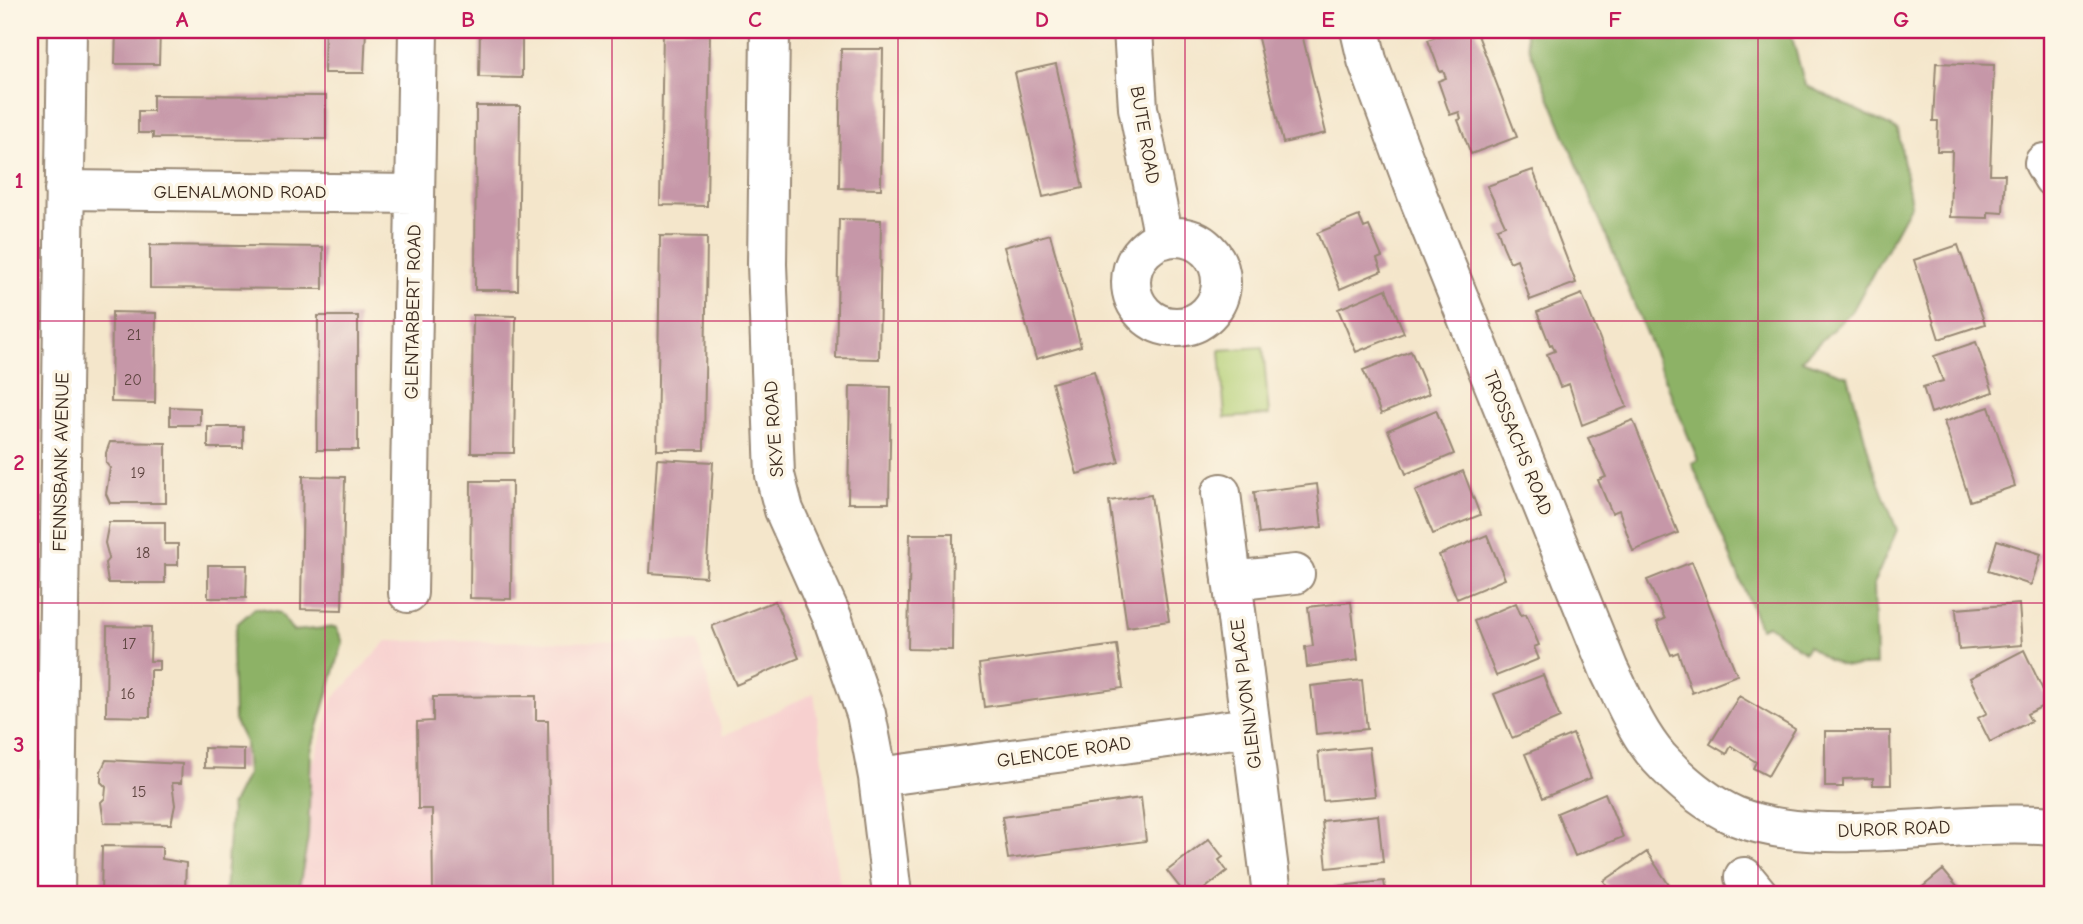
<svg xmlns="http://www.w3.org/2000/svg" width="2083" height="924" font-family="'Comic Neue',sans-serif">
  <rect width="100%" height="100%" fill="#fcf5e5"/>
  <filter id="ink" filterUnits="userSpaceOnUse"><feTurbulence type="fractalNoise" baseFrequency=".0143" numOctaves="2"/><feDisplacementMap in="SourceGraphic" scale="14" xChannelSelector="R" yChannelSelector="G"/><feConvolveMatrix kernelMatrix="1 2 1 2 8 2 1 2 1" color-interpolation-filters="sRGB"/></filter>
  <filter id="wash" filterUnits="userSpaceOnUse"><feTurbulence type="fractalNoise" baseFrequency=".00686" numOctaves="4" result="noise"/><feDisplacementMap in="SourceGraphic" scale="28" xChannelSelector="R" yChannelSelector="G"/><feGaussianBlur stdDeviation="1.57" result="paint"/><feColorMatrix in="noise" values="0 0 0 0 0 0 0 0 0 0 0 0 0 0 0 0 0 1.4 0 .05"/><feComposite in="paint" operator="in"/></filter>
  <g filter="url(#wash)">
    <rect width="100%" height="100%" fill="#f4e6cb"/>
    <path fill="#f7d0cf" d="M387,641L697,642L723,736L814,693L841,894H289L297,814L334,698Z"/>
    <path fill="#b2cf75" stroke="#767c4a" stroke-width="2" d="M1263,347L1269,415L1225,418L1220,350Z"/>
    <path fill="#8db266" stroke="#646e42" stroke-width="2" d="M1525,30H1790L1805,85L1898,130L1911,204L1853,310L1801,360L1848,376L1873,468L1897,530L1874,583L1876,665C1841,669 1836,666 1808,646L1804,652L1768,625L1760,628L1692,463L1698,460L1528,45Z
      M255,608L280,613L293,631L336,627L343,642L311,751L308,838L298,894H225L231,806L247,774L245,742L234,720L232,649L237,624Z"/>
    <g id="blocks">
      <path fill="#c697a8" d="M116,30H160L159,64H115Z
        M325,30H366L364,73H324Z
        M480,30H522V78L479,77Z
        M663,30H710L707,206L660,205Z
        M1256,30H1301L1326,133L1283,143Z
        M1454,30H1476L1517,137L1471,154L1458,120L1461,119L1459,112L1450,115L1438,81L1446,78L1443,71L1440,72L1428,40Z
        M841,49H883L881,189L839,188Z
        M1936,63L1994,65L1990,174H2005L2003,213L1988,212V218L1950,217L1952,151H1937L1938,121H1933Z
        M1056,64L1083,188L1043,197L1015,73Z
        M153,95L326,96V139L153,138V133H138V111H153Z
        M476,106H520L518,290H475Z
        M1533,170L1576,283L1530,300L1517,259L1510,262L1503,246L1497,228L1505,225L1487,186Z
        M1359,216L1364,228L1369,226L1382,257L1377,259L1382,271L1340,289L1317,233Z
        M839,219L881,220L879,359L836,358Z
        M1050,234L1081,346L1036,359L1004,247Z
        M660,236L707,237L704,450H657Z
        M150,245L323,247V289L150,288Z
        M1958,245L1985,324L1939,339L1914,260Z
        M1386,289L1404,333L1356,352L1338,309Z
        M1582,294L1627,407L1582,425L1569,384L1560,387L1554,371L1547,354L1555,351L1552,344L1550,345L1537,312Z
        M112,312L156,313L155,403L111,402Z
        M473,315L516,316L514,453H471Z
        M318,316H358V450H317Z
        M1976,342L1993,392L1931,413L1923,387L1943,381L1934,356Z
        M1411,351L1429,394L1381,414L1363,370Z
        M1094,371L1119,462L1077,474L1052,383Z
        M850,386L891,387L889,503H848Z
        M170,407L200,408V425H170Z
        M1989,407L2015,486L1970,501L1944,422Z
        M1436,410L1454,454L1406,474L1388,430Z
        M1633,420L1678,533L1633,551L1619,510L1612,513L1605,497L1598,480L1606,477L1588,438Z
        M208,427H243V448H208Z
        M110,442L166,443V503H110L106,494L110,468L106,463V453Z
        M657,459L713,462L706,577L650,573Z
        M1463,471L1480,515L1433,534L1415,491Z
        M303,476L345,477L342,610L301,609Z
        M471,481H512L511,599L470,598Z
        M1317,484L1322,527L1259,534L1254,492Z
        M1151,495L1169,621L1127,627L1109,501Z
        M109,522H165V544H178V565H165V583H108L105,563L109,558L105,543Z
        M910,534H953L952,650L908,649Z
        M1487,535L1505,579L1457,599L1439,555Z
        M1997,540L2041,554L2031,585L1988,571Z
        M1692,562L1737,675L1692,693L1678,652L1671,655L1657,622L1665,619L1647,580Z
        M208,565H247L246,598H208Z
        M775,601L799,658L736,685L712,626Z
        M1351,602L1358,660L1307,667L1305,647L1313,646L1308,607Z
        M1516,603L1521,615L1526,614L1539,645L1534,647L1539,659L1496,676L1474,621Z
        M2019,604L2022,645L1959,650L1956,609Z
        M107,626L151,627L150,661H159V670H150V717L106,716Z
        M1117,645L1123,688L984,707L979,664Z
        M2024,650L2049,703L2027,714L2031,721L1990,742L1978,718L1987,713L1970,678Z
        M1543,675L1560,718L1512,738L1494,694Z
        M1362,680L1367,729L1316,734L1311,686Z
        M536,696V720H548L550,894H433L432,809H418L417,722L433,721V697Z
        M1739,696L1795,729L1768,776L1753,768L1756,762L1731,746L1727,754L1710,744Z
        M1825,731H1890L1891,785H1873V778L1843,779V787H1825Z
        M1573,734L1591,778L1543,798L1525,754Z
        M1369,747L1375,796L1323,801L1318,752Z
        M204,748L244,749V769L204,768Z
        M106,760L182,764L181,783H172L175,805L171,824L104,823L101,802L105,798L106,787L101,782V771Z
        M1605,793L1623,837L1575,856L1557,813Z
        M1141,798L1146,841L1008,859L1002,817Z
        M1378,815L1383,862L1327,868L1322,821Z
        M1209,839L1223,857L1219,860L1227,871L1198,894H1185L1167,871Z
        M102,846L162,847V859L186,863L185,890H161V894H101Z
        M1647,852L1673,891L1668,894H1613L1604,881Z
        M1943,870L1963,894H1914Z
        M1384,881L1386,894H1333L1332,887Z"/>
    </g>
  </g>
  <g filter="url(#ink)">
    <use href="#blocks" fill-opacity="0" stroke="#988874" stroke-width="2"/>
    <g fill="none" stroke-linecap="round" stroke-linejoin="round">
      <g stroke="#988874" stroke-width="42">
        <path id="minor" d="M770,30L767,264L775,475L784,510L832,617L866,714L878,777L892,894
          M1133,30L1138,108L1164,239
          M1360,30L1367,60L1417,194L1609,670C1624,700 1637,733 1659,758C1680,781 1706,803 1735,816C1820,851 1960,817 2053,826
          M2044,163L2053,178
          M64,190L415,194
          M1131 282a45 45 0 1 1 90 0a45 45 0 1 1-90 0Z
          M1221,493L1272,894
          M1232,581L1295,574
          M408,593L418,30
          M878,777L1249,727
          M1744,877L1758,894
          M55,894L67,30"/>
      </g>
      <use href="#minor" stroke="#fff" stroke-width="38"/>
    </g>
  </g>
  <path fill="none" stroke="#c2185b" stroke-width="2" stroke-opacity="0.55" d="M325,30V894M612,30V894M898,30V894M1185,30V894M1471,30V894M1758,30V894M30,321H2053M30,603H2053"/>
  <g text-anchor="middle" dominant-baseline="central" stroke-width="7" stroke-linejoin="round" paint-order="stroke">
    <g font-size="16" fill="#5e4540">
      <text x="134" y="335">21</text>
      <text x="133" y="380">20</text>
      <text x="138" y="473">19</text>
      <text x="143" y="553">18</text>
      <text x="129" y="644">17</text>
      <text x="128" y="694">16</text>
      <text x="139" y="792">15</text>
    </g>
    <g font-size="19" fill="#3b2a1e" stroke="#fcf5e5">
      <text transform="translate(1145 135) rotate(80)">BUTE ROAD</text>
      <text x="240" y="192">GLENALMOND ROAD</text>
      <text transform="translate(413 312) rotate(-89)">GLENTARBERT ROAD</text>
      <text transform="translate(774 429) rotate(-94)">SKYE ROAD</text>
      <text transform="translate(1518 443) rotate(68)">TROSSACHS ROAD</text>
      <text transform="translate(61 462) rotate(-89)">FENNSBANK AVENUE</text>
      <text transform="translate(1246 694) rotate(-97)">GLENLYON PLACE</text>
      <text transform="translate(1064 752) rotate(-8)">GLENCOE ROAD</text>
      <text transform="translate(1894 829) rotate(-2)">DUROR ROAD</text>
    </g>
  </g>
  <rect width="2083" height="924" fill="none" stroke="#fcf5e5" stroke-width="77"/>
  <rect x="38" y="38" width="2006" height="848" fill="none" stroke="#c2185b" stroke-width="2.5"/>
  <g font-size="23" text-anchor="middle" font-weight="bold" fill="#c2185b">
    <text x="182" y="27">A</text>
    <text x="468" y="27">B</text>
    <text x="755" y="27">C</text>
    <text x="1042" y="27">D</text>
    <text x="1328" y="27">E</text>
    <text x="1615" y="27">F</text>
    <text x="1901" y="27">G</text>
    <text x="19" y="188">1</text>
    <text x="19" y="470">2</text>
    <text x="19" y="752">3</text>
  </g>
</svg>
